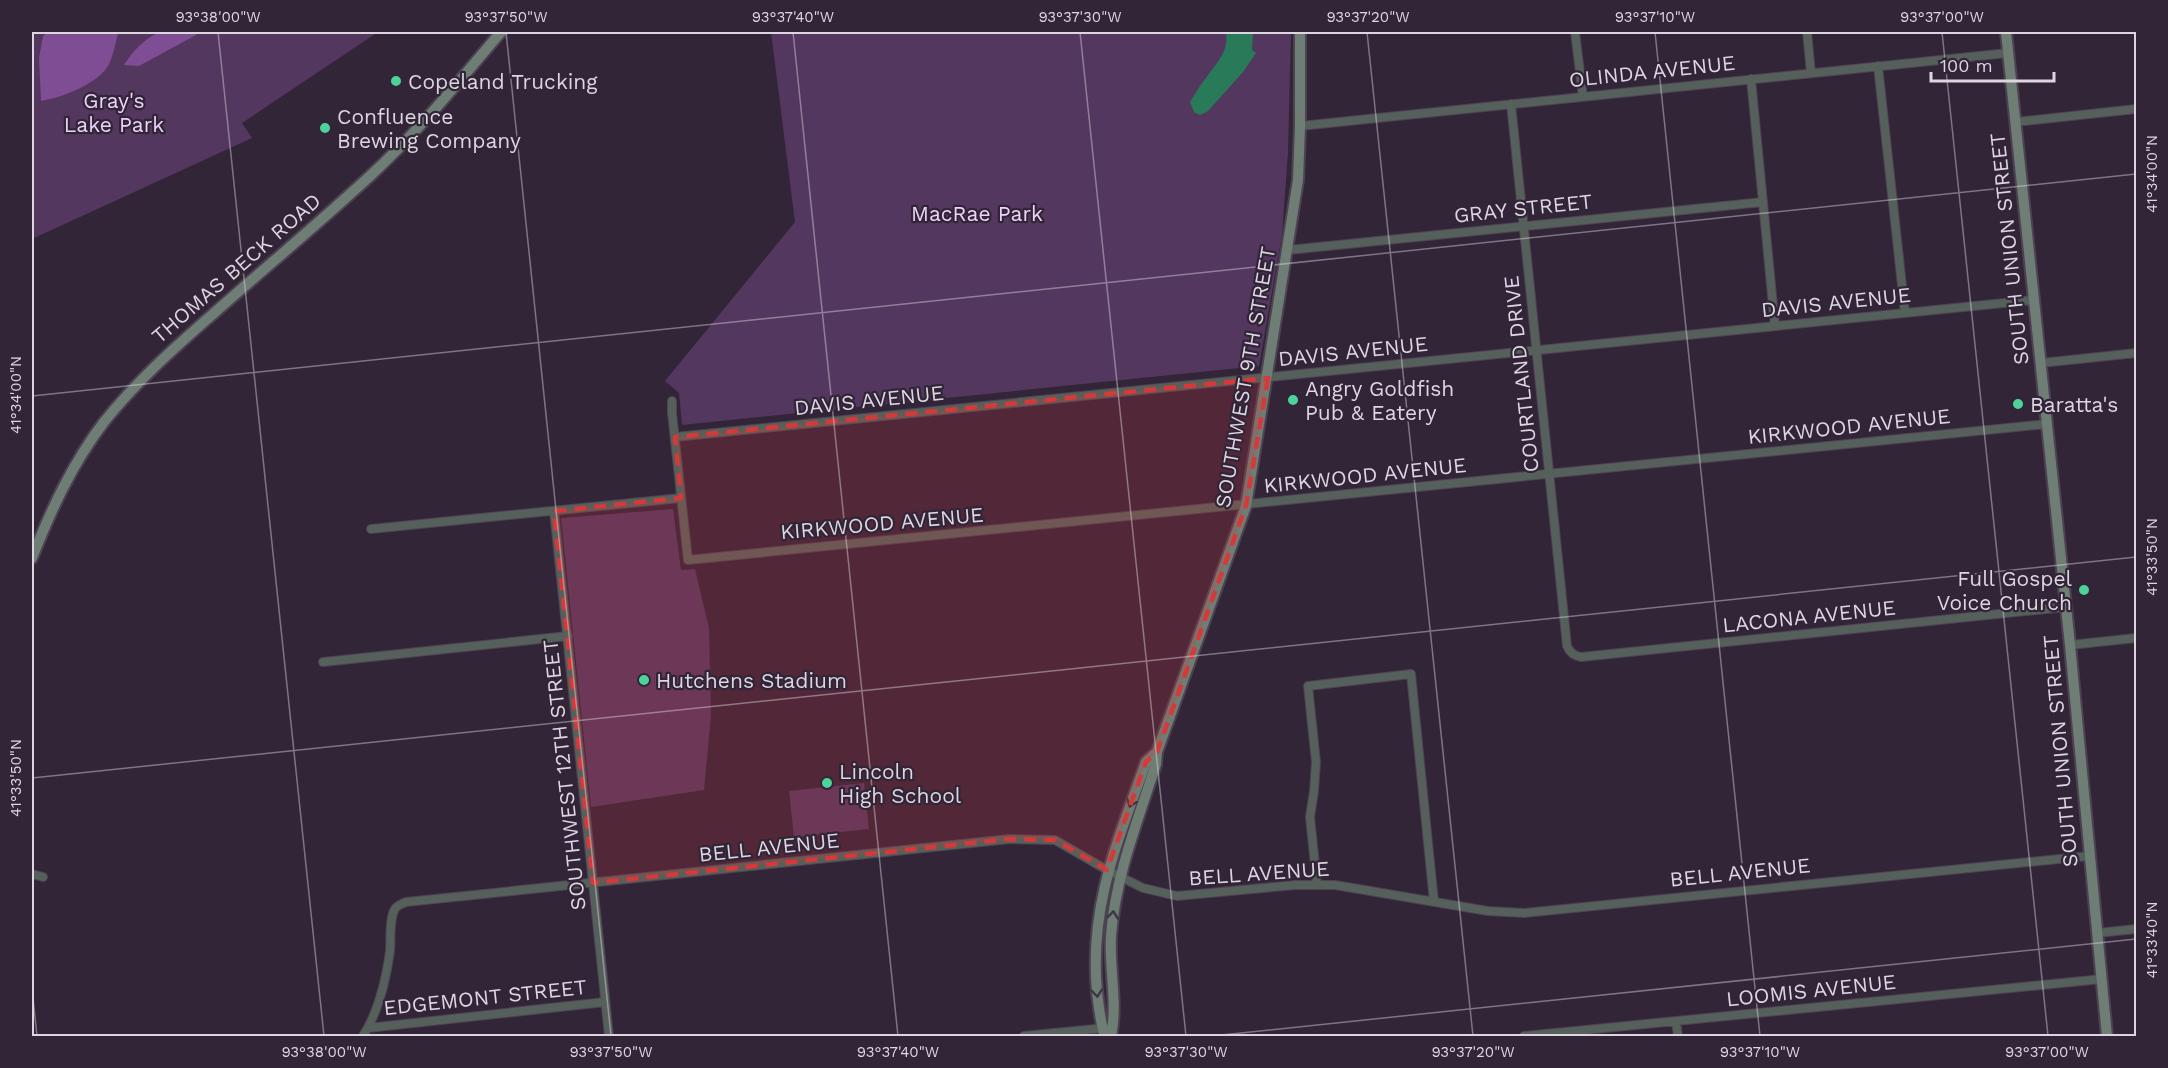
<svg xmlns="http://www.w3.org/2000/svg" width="2168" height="1068" font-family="'Work Sans',sans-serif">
  <rect width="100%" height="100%" fill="#312537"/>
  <path fill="#53375f" d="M32,32H378L242,123L252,138L32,239Z
    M771,32H1291L1288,153L1282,235L1259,366L682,425L679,393L665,381L795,222Z
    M673,509L681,570L695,569L709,628L711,716L704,790L591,807L561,518Z
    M864,783L869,829L794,837L789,791Z"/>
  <path fill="#7e4d94" d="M48,32H117L118,34C115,44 113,57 108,66C97,84 61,98 41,101L39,58L43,36Z
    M159,32H198L196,35L139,66L124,65C133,51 143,40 159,32Z"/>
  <path fill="#297a58" d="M1226,32H1253L1252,50L1256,53L1243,72L1208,111L1200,115L1194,112L1190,102C1195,94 1200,85 1206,78C1217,62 1229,52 1226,32Z"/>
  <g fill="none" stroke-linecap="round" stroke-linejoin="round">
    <g stroke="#4d4152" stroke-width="10">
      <path id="street" d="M1575,32L1583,97
        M1807,32L1811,73
        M1878,66L1905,313
        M1751,79L1775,326
        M1511,104L1567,646C1570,653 1574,656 1581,657L2066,607
        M2015,122L2136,109
        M1300,126L2008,53
        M1288,250L1763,202
        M2041,363L2136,353
        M672,401V413L688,560L2047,424
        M675,437L2034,300
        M554,511L609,1036
        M371,529L681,498
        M2070,645L2136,638
        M323,662L568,636
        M32,874L43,877
        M1317,884L1310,817L1314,791L1316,762L1308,686L1411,674L1434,902
        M2097,933L2136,929
        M1676,1022L1678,1036
        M368,1028L605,1002
        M363,1036C379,1011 386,980 390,951C391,940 389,918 395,909C397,905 402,904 406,902L1010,839L1055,840L1107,870L1143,888L1177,896L1295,885H1335L1488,911L1524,913L2089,856
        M1024,1036L1105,1028
        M1524,1036L2102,979"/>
    </g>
    <g stroke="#4d4152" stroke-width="14">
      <path id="secondary" d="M2006,32L2070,645L2107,1036
        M32,558C51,510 72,464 104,422C136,382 174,348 213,314C265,268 319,223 370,176C418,132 459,81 501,32
        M1105,1036C1100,1022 1099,1007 1097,992C1089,905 1118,841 1146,762L1157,752
        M1111,1036C1118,1003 1109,970 1111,936C1115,877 1138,820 1156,764L1157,752L1246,506L1298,180L1300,126V32"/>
    </g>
    <use href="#street" stroke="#56605b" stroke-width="8"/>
    <use href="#secondary" stroke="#6e7e75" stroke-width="10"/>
  </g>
  <defs><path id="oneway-chevron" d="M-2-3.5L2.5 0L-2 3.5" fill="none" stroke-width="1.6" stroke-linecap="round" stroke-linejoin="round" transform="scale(1.5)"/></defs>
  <g stroke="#3d3743">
    <use href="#oneway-chevron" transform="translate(1131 803) rotate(110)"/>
    <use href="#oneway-chevron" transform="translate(1113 915) rotate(-84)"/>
    <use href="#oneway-chevron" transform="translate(1097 993) rotate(84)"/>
  </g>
  <path fill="#d7393a" fill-opacity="0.2" stroke="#d7393a" stroke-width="4.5" stroke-dasharray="12 8" stroke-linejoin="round" d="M1268,378L1246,506L1157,752L1146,762L1107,870L1055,840L1010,839L593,883L554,511L681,498L675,437Z"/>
  <path fill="none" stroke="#ddd6e1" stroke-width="1.5" stroke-opacity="0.45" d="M218,32L324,1036M506,32L611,1036M793,32L898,1036M1080,32L1186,1036M1367,32L1473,1036M1655,32L1760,1036M1942,32L2048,1036M32,396L2136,174M32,778L2136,557M32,988L37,1036M1212,1036L2136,939"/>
  <g fill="#4dd39a" stroke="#312537" stroke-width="2">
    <circle cx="396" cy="81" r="6"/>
    <circle cx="325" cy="128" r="6"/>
    <circle cx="1293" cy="400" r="6"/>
    <circle cx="2018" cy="404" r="6"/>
    <circle cx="2084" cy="590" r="6"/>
    <circle cx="644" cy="680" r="6"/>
    <circle cx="827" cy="783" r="6"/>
  </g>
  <g text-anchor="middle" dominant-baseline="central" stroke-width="4.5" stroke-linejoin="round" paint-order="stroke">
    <g font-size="21" fill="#ddd6e1" stroke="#312537">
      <text transform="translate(1652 71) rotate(-6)">OLINDA AVENUE</text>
      <text transform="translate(1523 208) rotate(-6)">GRAY STREET</text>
      <text transform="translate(2009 249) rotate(-96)">SOUTH UNION STREET</text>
      <text transform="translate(236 268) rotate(-41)">THOMAS BECK ROAD</text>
      <text transform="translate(1836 302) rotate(-6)">DAVIS AVENUE</text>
      <text transform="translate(1353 351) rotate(-6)">DAVIS AVENUE</text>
      <text transform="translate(1521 374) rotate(-96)">COURTLAND DRIVE</text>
      <text transform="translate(1245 377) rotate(-80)">SOUTHWEST 9TH STREET</text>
      <text transform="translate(869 400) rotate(-6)">DAVIS AVENUE</text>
      <text transform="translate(1849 426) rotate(-6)">KIRKWOOD AVENUE</text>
      <text transform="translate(1365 475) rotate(-6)">KIRKWOOD AVENUE</text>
      <text transform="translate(882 523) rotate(-5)">KIRKWOOD AVENUE</text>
      <text transform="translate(1809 616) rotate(-6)">LACONA AVENUE</text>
      <text transform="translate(2060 751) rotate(-95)">SOUTH UNION STREET</text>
      <text transform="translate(564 775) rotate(-96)">SOUTHWEST 12TH STREET</text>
      <text transform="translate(769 847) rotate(-6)">BELL AVENUE</text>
      <text transform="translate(1740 872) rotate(-6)">BELL AVENUE</text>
      <text transform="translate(1259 873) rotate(-4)">BELL AVENUE</text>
      <text transform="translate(1811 990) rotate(-6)">LOOMIS AVENUE</text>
      <text transform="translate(485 997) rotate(-6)">EDGEMONT STREET</text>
    </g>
    <g font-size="21" fill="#ddd6e1" stroke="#312537" text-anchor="start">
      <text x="408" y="81">Copeland Trucking</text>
      <text x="337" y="116">Confluence<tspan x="337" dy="24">Brewing Company</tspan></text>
      <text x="1305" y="388">Angry Goldfish<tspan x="1305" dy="24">Pub &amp; Eatery</tspan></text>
      <text x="2030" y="404">Baratta's</text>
      <text x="2072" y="578" text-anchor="end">Full Gospel<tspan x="2072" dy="24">Voice Church</tspan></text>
      <text x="656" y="680">Hutchens Stadium</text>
      <text x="839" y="771">Lincoln<tspan x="839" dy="24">High School</tspan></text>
    </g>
    <g font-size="21" fill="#edd2fa" stroke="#312537">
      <text x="114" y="100">Gray's<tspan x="114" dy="24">Lake Park</tspan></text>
      <text x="977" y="213">MacRae Park</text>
    </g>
  </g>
  <rect width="2168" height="1068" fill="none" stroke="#312537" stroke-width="66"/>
  <path d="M1931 72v9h123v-9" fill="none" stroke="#ddd6e1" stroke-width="3"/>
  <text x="1940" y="72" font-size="18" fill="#ddd6e1" stroke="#312537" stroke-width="4.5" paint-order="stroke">100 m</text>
  <rect x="33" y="33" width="2102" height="1002" fill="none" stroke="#ddd6e1" stroke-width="2"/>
  <g font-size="15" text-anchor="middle" fill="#ddd6e1">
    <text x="218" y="22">93°38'00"W</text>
    <text x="506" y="22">93°37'50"W</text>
    <text x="793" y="22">93°37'40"W</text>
    <text x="1080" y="22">93°37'30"W</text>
    <text x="1368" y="22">93°37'20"W</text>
    <text x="1655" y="22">93°37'10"W</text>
    <text x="1942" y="22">93°37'00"W</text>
    <text transform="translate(2152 174) rotate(-90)" y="5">41°34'00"N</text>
    <text transform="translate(16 395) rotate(-90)" y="5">41°34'00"N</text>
    <text transform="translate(2152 557) rotate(-90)" y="5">41°33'50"N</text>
    <text transform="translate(16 778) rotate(-90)" y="5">41°33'50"N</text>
    <text transform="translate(2152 940) rotate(-90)" y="5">41°33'40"N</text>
    <text x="324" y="1057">93°38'00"W</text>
    <text x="611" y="1057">93°37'50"W</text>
    <text x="898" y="1057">93°37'40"W</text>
    <text x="1186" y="1057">93°37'30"W</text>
    <text x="1473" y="1057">93°37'20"W</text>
    <text x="1760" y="1057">93°37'10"W</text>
    <text x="2047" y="1057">93°37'00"W</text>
  </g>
</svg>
